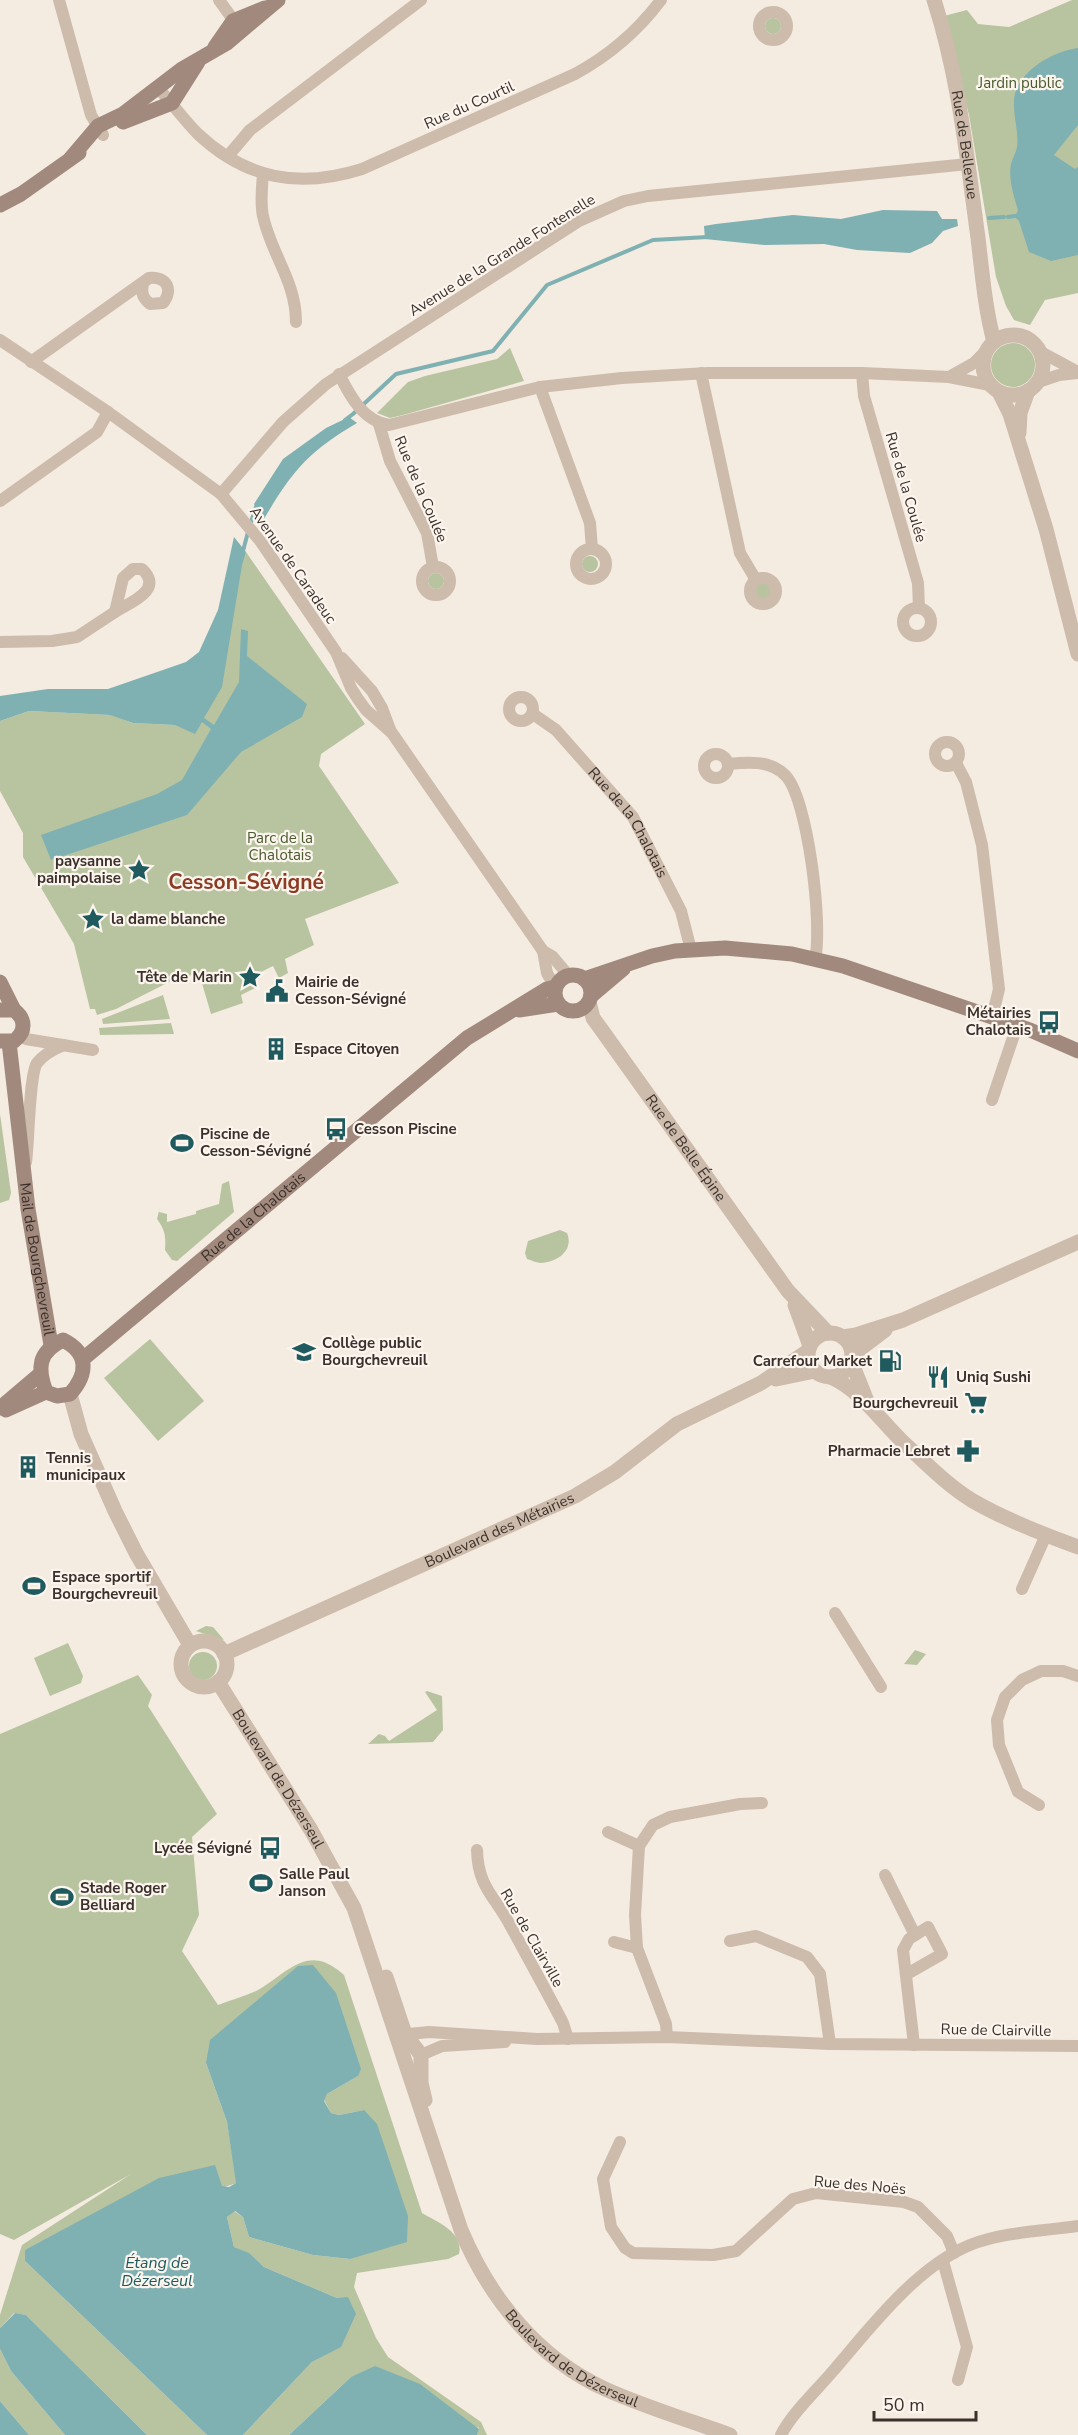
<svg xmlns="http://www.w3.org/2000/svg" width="1078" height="2435" font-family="'Nunito Sans',sans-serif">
  <rect width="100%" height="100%" fill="#f4ebe1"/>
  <path fill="#b8c4a0" d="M1072,0H1078V293L1045,300L1030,325L1014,320L1006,306L996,277L969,115L944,16L967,10L978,24L1009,27Z
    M765 26a8 8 0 1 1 16 0a8 8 0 1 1-16 0Z
    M991 365a22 22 0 1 1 44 0a22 22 0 1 1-44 0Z
    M510,348L524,381L403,415L390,418L377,413L408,382L425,376L497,359Z
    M246,552L365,724L321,754L319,766L399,883L305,919L314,945L285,959L288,973L279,978L273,966L255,975L257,987L241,995L243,1003L211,1014L199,973L171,981L116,1009L97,1015L95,1009H90L74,944L23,857V833L0,791V721L29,711L111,715L133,723L175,725Z
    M582 564a8 8 0 1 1 16 0a8 8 0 1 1-16 0Z
    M428 581a8 8 0 1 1 16 0a8 8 0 1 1-16 0Z
    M755 591a8 8 0 1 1 16 0a8 8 0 1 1-16 0Z
    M163,995L170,1019L103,1024L102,1019Z
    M171,1023L174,1034L100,1035L99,1028Z
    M0,1114L11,1193L9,1200L0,1203Z
    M229,1181L234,1212L177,1261L172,1260L165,1250C166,1236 165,1230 157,1219L160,1207L159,1212L167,1214V1222L196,1214V1211L219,1204L222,1184Z
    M560,1230L567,1233C574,1250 558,1262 541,1263C537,1263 531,1260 527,1259L525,1253L528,1241Z
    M150,1339L204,1401L158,1441L104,1378Z
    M206,1626L213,1627L224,1640L196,1631Z
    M68,1643L83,1676L81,1683L50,1696L34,1658Z
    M915,1650L926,1654L917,1665L904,1664Z
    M189 1666a14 14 0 1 1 28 0a14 14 0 1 1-28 0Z
    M138,1675L152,1695L148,1706L217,1814L192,1837L199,1915L182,1951L218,2005C231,2000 246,1996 258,1990C289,1972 308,1942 344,1975L422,2213C437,2222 464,2232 459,2254L448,2259L357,2273L354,2287L376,2338L388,2357L481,2422L487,2435H477L479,2428L351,2377L289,2435H243L312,2362L341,2346L337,2298L264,2267L249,2254L234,2247L227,2217L234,2211L243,2217L249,2237L313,2255L350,2259L364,2110L339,2115L331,2113L324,2100L327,2094L358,2076L206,2063L227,2122L237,2183L25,2250V2261L207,2435H147L26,2315L14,2313L0,2328V2315L22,2245L131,2174L14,2240L0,2234V1734Z
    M427,1691L442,1696L443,1730L433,1742L368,1744L379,1734L385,1736L389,1741L437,1710L425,1692Z
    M0,2349L11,2371L65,2435H29L0,2401Z"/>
  <path fill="#7fb0b2" d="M1078,48V125L1054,155L1075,169L1078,167V255L1051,261L1029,252L1019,221L1015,217L1018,210C1014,197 1008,178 1011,164C1012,159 1016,153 1017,147C1019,132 1013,116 1014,100C1016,72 1053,51 1078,48Z
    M883,210L937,211L942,219H957L958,226L943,231L932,243L910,253L857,250L824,244L764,245L705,239L704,226L716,224L793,215L841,219Z
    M349,417L357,423C308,452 292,471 264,519L254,504L283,459L326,428Z
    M234,537L246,552L242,565L222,687L204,718L214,725L239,682L241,629L248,631L247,656L307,704L302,717L241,752L187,815L51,860L41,835L157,794L182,780L211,729L202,722L195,734L175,725L133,723L110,715L29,711L0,721V696L48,689H108L186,662L199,652L218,610Z
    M313,1965L336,1993L361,2069L358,2076L327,2094L324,2101L331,2113L339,2115L364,2110L377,2124L408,2216L407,2242L350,2259L313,2255L249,2237L243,2217L235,2211L227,2217L234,2247L249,2253L264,2267L337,2298L348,2297L356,2314L341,2347L312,2362L243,2435H207L25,2261V2250L159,2178L215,2165L222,2186L229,2187L236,2183L227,2122L206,2063L210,2040L298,1966Z
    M15,2313L26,2315L147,2435H65L11,2371L0,2349V2328Z
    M375,2366L420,2384L479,2429L477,2435H289L351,2377Z
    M0,2401L29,2435H0Z"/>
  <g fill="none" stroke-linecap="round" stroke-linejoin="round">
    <path stroke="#7fb0b2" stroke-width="4" d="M1008,217L1015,216
      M989,218L1004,217
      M345,420L353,414L396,374L493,351L547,285L653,240L708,237
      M250,525L257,504
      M243,551L248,532"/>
    <g stroke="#cdbbac" stroke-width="12">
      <path d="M59,0L91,115L103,135"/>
      <path d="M219,0L239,28"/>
      <circle cx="773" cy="26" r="14"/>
      <path d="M158,88C172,103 184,120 198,134C246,179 299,189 362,169L575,74C610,55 637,32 661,0"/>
      <path d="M228,156L250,130L421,0"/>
      <path d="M263,174C262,188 260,202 263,216C271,254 296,281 296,322"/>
      <path d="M0,340L108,412L221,494L261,542L336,652L351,688L358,699L366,710L392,733L543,951L553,957L568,975"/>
      <path d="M1039,351L1078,372"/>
      <path d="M31,362L149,278C166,276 174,289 163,303L150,304C143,298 141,294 143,284"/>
      <path d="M701,373L740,553L756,580"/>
      <path d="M862,373L864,396L918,583L919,608"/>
      <path d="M339,374C350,396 363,421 389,425L540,387L622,378L708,373H862L949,377L990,385"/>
      <path d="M949,377L974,363L985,352"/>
      <path d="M1038,382L1059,375L1077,373"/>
      <path d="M540,387L590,523L592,549"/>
      <path d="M379,424L390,461L427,533L433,567"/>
      <path d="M221,494L283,422L326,384L579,221L624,201L648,196L968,164"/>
      <path d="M0,501L97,432L108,412"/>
      <circle cx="591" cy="564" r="15"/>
      <circle cx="436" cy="581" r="14"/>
      <path d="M133,569H142C164,590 131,602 115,612L123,578Z"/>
      <circle cx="763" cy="591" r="13"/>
      <circle cx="917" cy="622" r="14"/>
      <path d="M0,642L52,641L77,637L115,612"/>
      <path d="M342,658L372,691L382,708L391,732"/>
      <circle cx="521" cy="709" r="12"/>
      <path id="s1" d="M533,714L556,730L633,817L681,911L691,950"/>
      <circle cx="947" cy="754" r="12"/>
      <circle cx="716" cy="766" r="12"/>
      <path d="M956,763L966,782L982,845L999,989L992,1018"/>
      <path d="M728,764C747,762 770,760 785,775C808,797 823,927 815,959"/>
      <path d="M543,951L547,973L555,987"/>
      <path d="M21,1034L26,1039L93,1050"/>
      <path d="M992,1100L1017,1026"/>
      <path d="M26,1162C29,1143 29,1075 37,1063C44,1054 54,1049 64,1045"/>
      <path d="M1022,1589L1046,1535"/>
      <path d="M835,1613L881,1687"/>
      <path d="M1039,1805L1018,1792L999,1745L997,1720L1005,1697L1022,1680L1041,1671H1063L1078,1676"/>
      <path d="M608,1832L639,1846"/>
      <path d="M477,1850C478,1887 494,1895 510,1925C528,1958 546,1990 563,2023L568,2039"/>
      <path d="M885,1875L915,1935"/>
      <path d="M730,1941L756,1936L807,1957L820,1974L830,2044"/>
      <path d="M614,1942L637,1948"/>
      <path d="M907,1974L942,1954L928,1927L909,1939L903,1950L914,2045"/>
      <path d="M399,2035L429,2032L537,2039L667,2037L830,2044L1078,2046"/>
      <path d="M667,2037L666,2024L637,1948L635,1915L639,1846L653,1825L670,1817L740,1804L762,1803"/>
      <path d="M421,2055L442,2046L505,2042"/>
      <path d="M620,2142L603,2179L611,2227L625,2248L633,2253L713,2255L736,2251L793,2199L816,2193L904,2202L918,2207L947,2236L954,2253"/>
      <path d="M943,2261L967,2347L958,2380"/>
      <path d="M781,2435C792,2413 817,2390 833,2371C870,2328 916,2267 970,2245C1003,2232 1043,2231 1078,2226"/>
    </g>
    <g stroke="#cdbbac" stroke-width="15">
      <path id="s2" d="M934,0C959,77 967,158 978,238C982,272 985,308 994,342"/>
      <circle cx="1013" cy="365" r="30"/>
      <path d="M999,392L1010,414L1046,529L1078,654"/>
      <path d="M1019,433L1020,413L1028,391"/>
      <path id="s3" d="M589,1002L593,1018L601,1029L788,1291L828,1333"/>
      <path d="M795,1305L810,1346"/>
      <circle cx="830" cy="1355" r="22"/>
      <path d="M843,1337L856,1335L903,1320L1078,1242"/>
      <path d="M852,1355L885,1330"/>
      <path d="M851,1361L867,1401"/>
      <path d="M831,1377C863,1392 881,1422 906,1445C927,1464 948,1486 973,1501C1006,1520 1042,1534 1078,1547"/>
      <path d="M776,1379L815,1371"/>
      <path d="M70,1394L81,1434L115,1511L136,1553L190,1645"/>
      <circle cx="204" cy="1664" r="23"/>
      <path id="s4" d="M224,1654L575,1496L615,1472L677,1424L761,1383L808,1351"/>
      <path id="s5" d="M218,1682L311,1830L354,1908L461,2230C489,2297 537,2358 605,2389C645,2407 688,2420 730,2435"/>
      <path d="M386,1977L405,2034L421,2055V2083L425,2100"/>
    </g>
    <g stroke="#a18a7d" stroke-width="15">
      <path d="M215,47L233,21L265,8"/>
      <path d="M123,122L172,103L198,62"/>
      <path d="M70,159L98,126L123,114L182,69L227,43L278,0"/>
      <path d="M0,205L21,194L79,153"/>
      <circle cx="573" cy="993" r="18"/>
      <path d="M584,979L652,956L675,951L725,948L792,954L843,966L1030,1030L1078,1051"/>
      <path d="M0,982L14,1010"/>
      <path d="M591,996L623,969"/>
      <path d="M0,1010H14C26,1019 26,1032 14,1041H0"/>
      <path d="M519,1010L558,1004"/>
      <path id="s6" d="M9,1042L28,1209L51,1345"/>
      <path d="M63,1340C89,1353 88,1374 70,1394L57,1396L46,1392C37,1368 38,1352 63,1340Z"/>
      <path id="s7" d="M83,1359L467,1038L547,989L555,987"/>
      <path d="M0,1408L39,1375"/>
      <path d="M6,1410L46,1392"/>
    </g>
  </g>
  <defs>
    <g id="sight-bare" transform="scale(1.8)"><path d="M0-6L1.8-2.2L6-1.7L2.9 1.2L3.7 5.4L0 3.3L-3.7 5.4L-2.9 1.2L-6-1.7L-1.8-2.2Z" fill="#1f5a5e" stroke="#fbf5ee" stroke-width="2.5" paint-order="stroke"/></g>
    <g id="civic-bare" transform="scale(1.8)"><path d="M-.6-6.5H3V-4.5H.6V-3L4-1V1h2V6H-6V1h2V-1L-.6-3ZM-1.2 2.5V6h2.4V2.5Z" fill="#1f5a5e" stroke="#fbf5ee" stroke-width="2.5" paint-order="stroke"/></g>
    <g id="bus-bare" transform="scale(1.8)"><path d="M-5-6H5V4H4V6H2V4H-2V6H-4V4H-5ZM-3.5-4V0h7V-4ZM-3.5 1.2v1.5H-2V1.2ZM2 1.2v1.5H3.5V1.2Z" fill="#1f5a5e" stroke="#fbf5ee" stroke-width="2.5" paint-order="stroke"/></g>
    <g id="building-bare" transform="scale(1.8)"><path d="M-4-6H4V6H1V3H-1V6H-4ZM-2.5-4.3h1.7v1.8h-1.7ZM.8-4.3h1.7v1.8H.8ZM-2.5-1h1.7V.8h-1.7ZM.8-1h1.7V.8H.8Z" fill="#1f5a5e" stroke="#fbf5ee" stroke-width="2.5" paint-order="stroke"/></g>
    <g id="stadium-bare" transform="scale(1.8)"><path d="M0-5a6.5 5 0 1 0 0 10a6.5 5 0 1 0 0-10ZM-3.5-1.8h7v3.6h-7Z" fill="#1f5a5e" stroke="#fbf5ee" stroke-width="2.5" paint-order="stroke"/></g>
    <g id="school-bare" transform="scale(1.8)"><path d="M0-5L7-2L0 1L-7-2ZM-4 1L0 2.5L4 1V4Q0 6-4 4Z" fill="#1f5a5e" stroke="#fbf5ee" stroke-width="2.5" paint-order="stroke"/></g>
    <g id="fuel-bare" transform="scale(1.8)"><path d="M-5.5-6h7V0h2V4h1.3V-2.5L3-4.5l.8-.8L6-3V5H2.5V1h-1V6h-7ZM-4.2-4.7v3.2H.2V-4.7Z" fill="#1f5a5e" stroke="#fbf5ee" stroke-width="2.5" paint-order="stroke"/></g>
    <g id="restaurant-bare" transform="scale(1.8)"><path d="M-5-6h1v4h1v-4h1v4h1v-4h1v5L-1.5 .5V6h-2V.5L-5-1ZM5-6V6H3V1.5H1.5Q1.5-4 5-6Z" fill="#1f5a5e" stroke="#fbf5ee" stroke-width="2.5" paint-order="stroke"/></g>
    <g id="supermarket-bare" transform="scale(1.8)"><path d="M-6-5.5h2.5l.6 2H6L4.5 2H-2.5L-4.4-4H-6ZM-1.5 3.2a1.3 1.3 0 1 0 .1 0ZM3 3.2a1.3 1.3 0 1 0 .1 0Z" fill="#1f5a5e" stroke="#fbf5ee" stroke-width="2.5" paint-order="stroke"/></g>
    <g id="pharmacy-bare" transform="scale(1.8)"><path d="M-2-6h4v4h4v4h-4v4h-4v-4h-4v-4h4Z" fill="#1f5a5e" stroke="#fbf5ee" stroke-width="2.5" paint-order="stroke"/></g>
  </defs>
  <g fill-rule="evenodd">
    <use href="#sight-bare" x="139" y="870"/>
    <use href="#sight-bare" x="93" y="919"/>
    <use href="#sight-bare" x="250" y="977"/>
    <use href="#civic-bare" x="277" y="991"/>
    <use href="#bus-bare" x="1049" y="1022"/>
    <use href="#building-bare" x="276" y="1049"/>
    <use href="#bus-bare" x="336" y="1129"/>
    <use href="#stadium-bare" x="182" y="1143"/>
    <use href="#school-bare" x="304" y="1352"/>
    <use href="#fuel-bare" x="890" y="1361"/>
    <use href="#restaurant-bare" x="938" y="1377"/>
    <use href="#supermarket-bare" x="976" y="1403"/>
    <use href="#pharmacy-bare" x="968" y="1451"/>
    <use href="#building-bare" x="28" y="1467"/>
    <use href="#stadium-bare" x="34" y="1586"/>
    <use href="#bus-bare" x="270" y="1848"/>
    <use href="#stadium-bare" x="261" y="1883"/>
    <use href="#stadium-bare" x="62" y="1897"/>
  </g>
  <g text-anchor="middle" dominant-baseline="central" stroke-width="4.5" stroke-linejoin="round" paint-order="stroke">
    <g font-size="15" fill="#4a5a2e" stroke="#fbf5ee">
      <text x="1020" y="83">Jardin public</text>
      <text x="280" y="838">Parc de la<tspan x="280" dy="17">Chalotais</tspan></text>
    </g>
    <g font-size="15" fill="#3b302b" stroke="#fbf5ee">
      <text transform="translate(469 105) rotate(-24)">Rue du Courtil</text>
      <text stroke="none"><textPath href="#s2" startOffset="148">Rue de Bellevue</textPath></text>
      <text transform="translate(502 255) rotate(-32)">Avenue de la Grande Fontenelle</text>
      <text transform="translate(906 487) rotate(74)">Rue de la Coulée</text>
      <text transform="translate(421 489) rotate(67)">Rue de la Coulée</text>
      <text transform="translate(293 565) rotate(55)">Avenue de Caradeuc</text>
      <text stroke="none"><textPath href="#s1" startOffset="146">Rue de la Chalotais</textPath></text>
      <text stroke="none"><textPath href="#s3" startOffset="176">Rue de Belle Épine</textPath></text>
      <text stroke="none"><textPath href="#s7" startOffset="222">Rue de la Chalotais</textPath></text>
      <text stroke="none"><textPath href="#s6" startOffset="219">Mail de Bourgchevreuil</textPath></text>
      <text stroke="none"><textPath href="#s4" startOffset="302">Boulevard des Métairies</textPath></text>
      <text stroke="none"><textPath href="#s5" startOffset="114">Boulevard de Dézerseul</textPath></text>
      <text transform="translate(532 1938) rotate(60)">Rue de Clairville</text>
      <text transform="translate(996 2030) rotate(1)">Rue de Clairville</text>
      <text transform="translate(860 2185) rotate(5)">Rue des Noës</text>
      <text stroke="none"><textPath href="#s5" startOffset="778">Boulevard de Dézerseul</textPath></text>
    </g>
    <g font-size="15" font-weight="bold" fill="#3b302b" stroke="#fbf5ee" text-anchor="start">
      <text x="121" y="861" text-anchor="end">paysanne<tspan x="121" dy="17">paimpolaise</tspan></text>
      <text x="111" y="919">la dame blanche</text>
      <text x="232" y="977" text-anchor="end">Tête de Marin</text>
      <text x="295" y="982">Mairie de<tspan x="295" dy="17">Cesson-Sévigné</tspan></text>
      <text x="1031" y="1013" text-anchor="end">Métairies<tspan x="1031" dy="17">Chalotais</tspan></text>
      <text x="294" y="1049">Espace Citoyen</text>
      <text x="354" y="1129">Cesson Piscine</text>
      <text x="200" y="1134">Piscine de<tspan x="200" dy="17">Cesson-Sévigné</tspan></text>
      <text x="322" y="1343">Collège public<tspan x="322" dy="17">Bourgchevreuil</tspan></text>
      <text x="872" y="1361" text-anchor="end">Carrefour Market</text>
      <text x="956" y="1377">Uniq Sushi</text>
      <text x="958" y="1403" text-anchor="end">Bourgchevreuil</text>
      <text x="950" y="1451" text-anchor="end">Pharmacie Lebret</text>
      <text x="46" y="1458">Tennis<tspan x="46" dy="17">municipaux</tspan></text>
      <text x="52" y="1577">Espace sportif<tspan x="52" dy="17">Bourgchevreuil</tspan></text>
      <text x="252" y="1848" text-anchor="end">Lycée Sévigné</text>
      <text x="279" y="1874">Salle Paul<tspan x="279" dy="17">Janson</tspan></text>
      <text x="80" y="1888">Stade Roger<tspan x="80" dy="17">Belliard</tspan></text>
    </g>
    <g font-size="16" font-style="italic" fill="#1f5a5e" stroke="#fbf5ee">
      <text x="157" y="2263">Étang de<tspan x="157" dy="18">Dézerseul</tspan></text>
    </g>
    <g font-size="21" font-weight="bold" fill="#8c3b22" stroke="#fbf5ee">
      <text x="246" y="882">Cesson-Sévigné</text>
    </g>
  </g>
  <path d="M874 2411v9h102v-9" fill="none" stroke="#3b302b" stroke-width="3"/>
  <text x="883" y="2411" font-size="18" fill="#3b302b" stroke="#fbf5ee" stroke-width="4.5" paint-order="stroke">50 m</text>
</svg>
